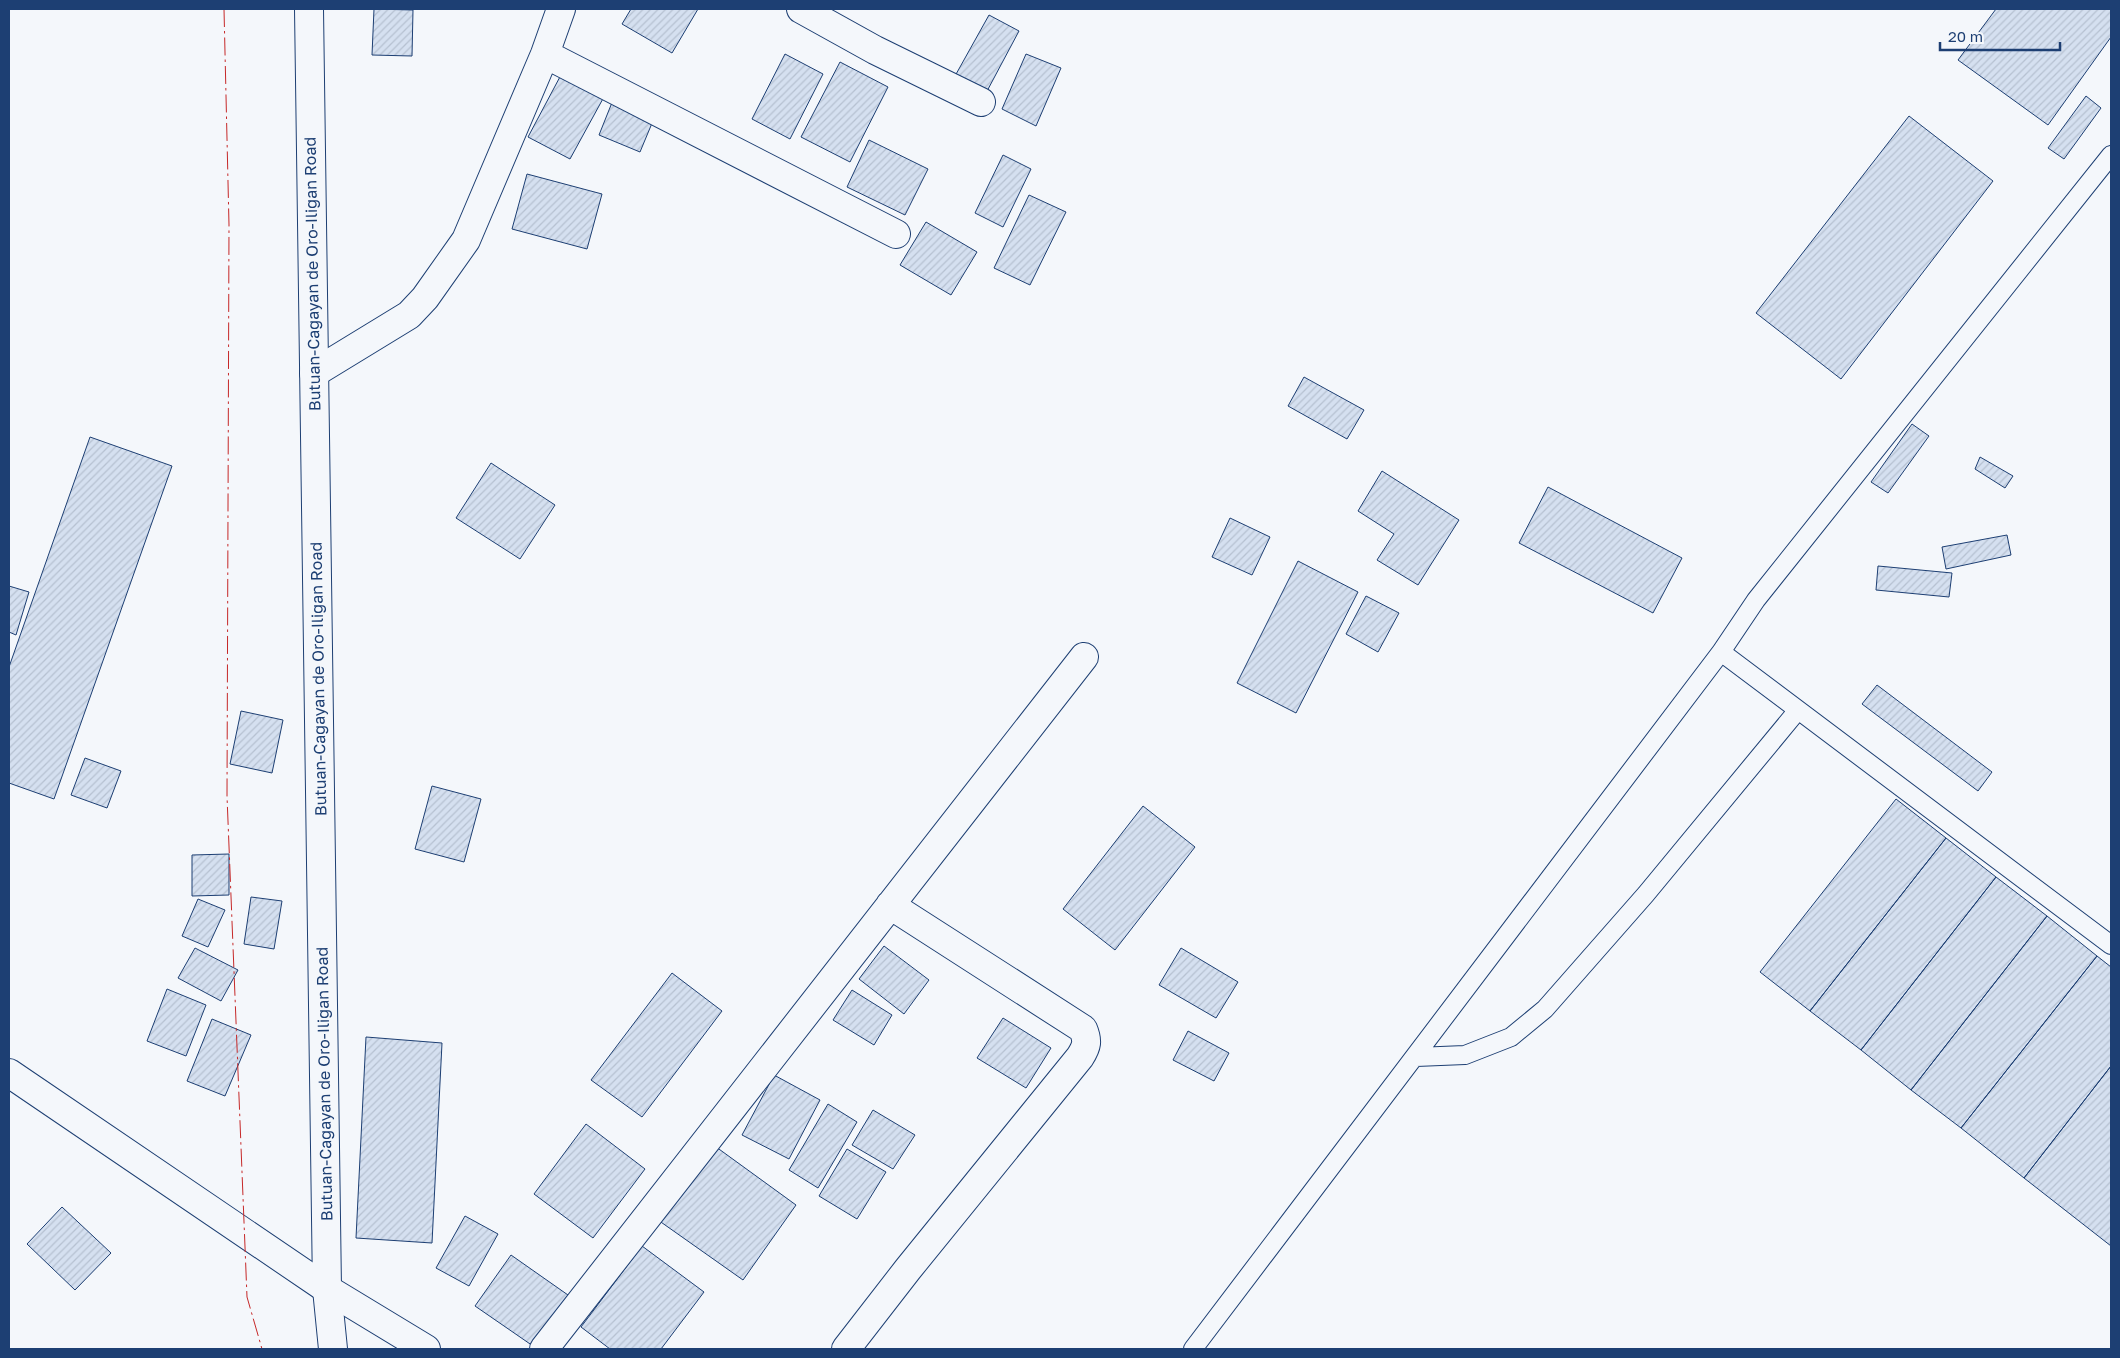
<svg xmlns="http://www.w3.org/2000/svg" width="2120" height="1358" font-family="'Golos Text',sans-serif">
  <defs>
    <pattern id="building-hatch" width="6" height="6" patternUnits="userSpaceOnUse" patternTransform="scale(1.25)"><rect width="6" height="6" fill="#d5e0f0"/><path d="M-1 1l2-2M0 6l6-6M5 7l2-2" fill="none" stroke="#b6c1d1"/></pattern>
  </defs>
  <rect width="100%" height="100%" fill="#f4f7fb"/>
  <path fill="url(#building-hatch)" stroke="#1d3f73" d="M374,9L413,10L412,56L372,55Z
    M631,9H698L672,53L622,24Z
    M1996,9H2111V37L2048,125L1958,60Z
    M989,15L1019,31L986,93L955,76Z
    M785,54L823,74L790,139L752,119Z
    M1026,54L1061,68L1036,126L1002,109Z
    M840,62L888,87L850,162L801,137Z
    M562,73L605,95L570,159L528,137Z
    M2086,96L2101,108L2064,159L2048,148Z
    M613,100L655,116L640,152L599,135Z
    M1909,116L1993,181L1841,379L1756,313Z
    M869,140L928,169L905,215L847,187Z
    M1003,155L1031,169L1003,227L975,213Z
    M527,174L602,194L587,249L512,229Z
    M1029,195L1066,212L1030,285L994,268Z
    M926,222L977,252L951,295L900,265Z
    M1304,377L1364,410L1347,439L1288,406Z
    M1912,424L1929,436L1888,493L1871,482Z
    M90,437L172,466L54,799L9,783V667Z
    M1980,457L2013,476L2005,488L1975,469Z
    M491,463L555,505L520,559L456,518Z
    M1382,471L1459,520L1418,585L1377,560L1394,534L1358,511Z
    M1548,487L1682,558L1653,613L1519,543Z
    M1230,518L1270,537L1252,575L1212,557Z
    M2007,535L2011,555L1946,569L1942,547Z
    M1298,561L1358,592L1296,713L1237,683Z
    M1878,566L1952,573L1949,597L1876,590Z
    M9,586L29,592L16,635L9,632Z
    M1366,596L1399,613L1378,652L1346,634Z
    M1877,685L1992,772L1978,791L1862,704Z
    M241,711L283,720L272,773L230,764Z
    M85,758L121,771L107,808L71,795Z
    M432,786L481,799L464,862L415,849Z
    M1896,799L1946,838L1810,1011L1760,972Z
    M1143,806L1195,847L1115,950L1063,909Z
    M1946,838L1996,877L1861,1050L1810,1011Z
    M229,854V895L192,896V855Z
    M1996,877L2047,916L1911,1090L1861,1050Z
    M251,897L282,901L274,949L244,944Z
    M198,899L225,910L208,947L182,936Z
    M2047,916L2097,956L1961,1128L1911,1090Z
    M884,946L929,980L904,1014L859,979Z
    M195,948L238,970L221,1001L178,978Z
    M1181,948L1238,982L1216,1018L1159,985Z
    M2097,956L2111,967V1066L2024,1178L1961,1128Z
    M672,973L722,1011L642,1117L591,1080Z
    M167,989L206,1005L186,1056L147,1041Z
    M852,990L892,1015L874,1045L833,1020Z
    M1003,1018L1051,1048L1026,1088L977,1058Z
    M212,1019L251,1035L225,1096L187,1081Z
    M1188,1031L1229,1053L1214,1081L1173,1060Z
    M366,1037L442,1043L432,1243L356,1238Z
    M2111,1066V1246L2024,1178Z
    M774,1075L820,1100L789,1159L742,1135Z
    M828,1104L857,1122L818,1188L789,1170Z
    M873,1110L915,1135L893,1169L852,1145Z
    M586,1124L645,1169L593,1238L534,1194Z
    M712,1144L796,1205L743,1280L658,1220Z
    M847,1149L886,1172L857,1219L819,1196Z
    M62,1207L111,1253L75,1290L27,1244Z
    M465,1216L498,1234L469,1286L436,1268Z
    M642,1246L704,1292L661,1349H610L581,1327Z
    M511,1255L568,1295L533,1346L475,1306Z"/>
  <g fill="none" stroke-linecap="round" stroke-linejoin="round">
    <g stroke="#1d3f73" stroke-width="20">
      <path id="service" d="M1721,652L1756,600L2111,155
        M1416,1057L1465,1055L1511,1037L1545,1009L1646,894L1798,710
        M1193,1349L1721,652L2111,945"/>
    </g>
    <g stroke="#1d3f73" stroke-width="30">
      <path id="minor" d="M801,9L875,50L981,102
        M545,54L896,234
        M314,373L409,315L425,298L466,240L545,54L561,9
        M9,1073L327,1289L426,1349
        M544,1349L1084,657
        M846,1349L908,1269L1080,1057C1087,1046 1088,1041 1083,1029L890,905"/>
    </g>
    <g stroke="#1d3f73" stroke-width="30">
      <path id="trunk" d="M309,9L327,1289L333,1349"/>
    </g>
    <use href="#service" stroke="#f4f7fb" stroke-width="18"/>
    <use href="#minor" stroke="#f4f7fb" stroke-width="28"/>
    <use href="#trunk" stroke="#f4f7fb" stroke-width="28"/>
    <path stroke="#c62828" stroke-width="1" stroke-dasharray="18 4 2.5 4" stroke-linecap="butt" d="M224,9L229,225L227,796L247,1297L262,1349"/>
  </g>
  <g text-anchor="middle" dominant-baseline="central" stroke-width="4" stroke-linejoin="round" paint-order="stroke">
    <g font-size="16" fill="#1d3f73" stroke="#f4f7fb">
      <text transform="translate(312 274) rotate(-91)">Butuan-Cagayan de Oro-Iligan Road</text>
      <text transform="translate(318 679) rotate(-91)">Butuan-Cagayan de Oro-Iligan Road</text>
      <text transform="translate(324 1084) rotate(-91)">Butuan-Cagayan de Oro-Iligan Road</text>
    </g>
  </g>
  <rect width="2120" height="1358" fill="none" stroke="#1d3f73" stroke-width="20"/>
  <path d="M1940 42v8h120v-8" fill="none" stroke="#1d3f73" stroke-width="2.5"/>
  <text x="1948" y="42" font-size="15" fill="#1d3f73" stroke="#f4f7fb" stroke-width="4" paint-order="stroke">20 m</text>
</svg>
